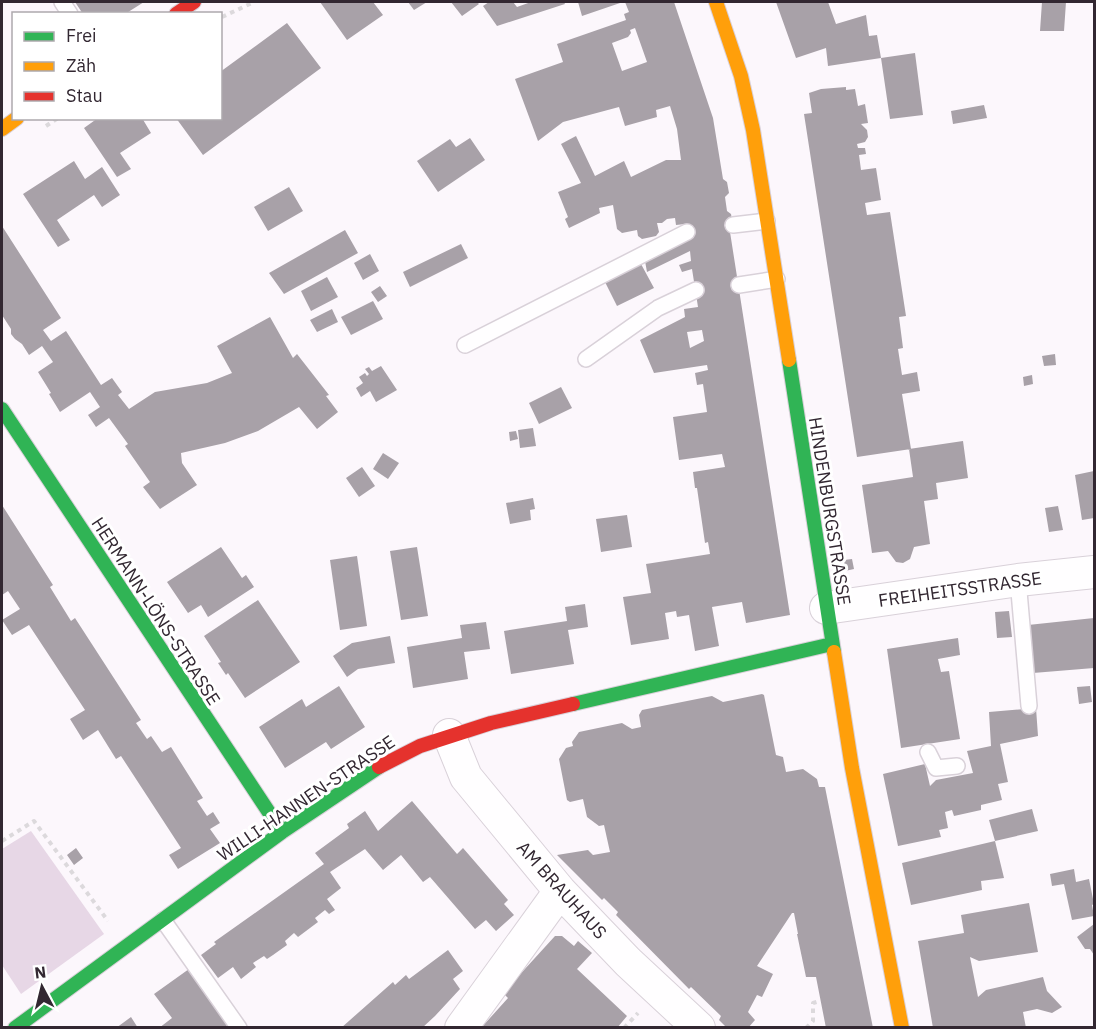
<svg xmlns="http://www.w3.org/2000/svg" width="1096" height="1029" font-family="'IBM Plex Sans',sans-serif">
  <rect width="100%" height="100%" fill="#fcf7fc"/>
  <path fill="#e7d7e6" d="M31,831L104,934L21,994L2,965V849Z"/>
  <path fill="#a8a1a8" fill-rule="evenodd" d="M75,2H144L125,14H83Z
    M320,2H373L383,15L347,40Z
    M408,2H427L414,10Z
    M451,2H477L479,4L462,16Z
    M489,2H513L517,7L531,2H564L565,4L497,26L483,6Z
    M578,2H623L582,16Z
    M625,2H674L713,118L723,179L727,182L729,193L725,197L727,211L731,214L733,225L730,229V232L790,615L746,623L742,602L712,607L719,646L695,651L689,615L677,617L676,611L665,613L669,639L631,645L623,597L651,593L646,564L710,554L708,542L705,543L697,488H695L693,472L725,467L722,454L679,460L673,417L707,412L703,384L697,385L695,373L708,370L707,365L654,373L640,340L685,317L684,309L698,307L692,269L682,272L679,265L691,261L690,251L647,272L645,261L688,239L685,224L676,225L675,218L667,219L662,223H657L659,232L656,236L642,239L638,236L637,230L622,233L617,229L613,205L599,208L600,213L569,228L565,219L568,217L558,192L581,183L561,144L576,136L595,176L624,161L631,177L666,160H681L677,129L670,106L656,110L657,117L625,126L619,107L563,122L538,141L515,79L563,62L557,44L626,20L624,14L629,12ZM635,28L647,62L622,71L612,43L628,37L631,33L630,30ZM702,330L704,341L690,348L687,332Z
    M776,2H828L836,24L866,15L869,36L877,35L881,58L828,66L826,48L796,58Z
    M1042,2H1066L1064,31H1040Z
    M287,23L321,68L203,155L176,118H220V72Z
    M915,53L923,115L890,119L881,58Z
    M846,87V90L855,89L858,106L865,104L868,123L861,124L867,130L868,137L865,142L857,144L858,148H865L866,154L859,155L861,170L876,168L881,200L865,203L867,215L890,212L906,316L899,317L903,348L898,349L902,375L917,372L920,391L902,394L911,449L857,457L804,114L812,113L809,93L821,89Z
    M984,105L987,118L953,124L951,111Z
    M98,118H142L151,133L120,153L131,169L117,177L84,128Z
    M470,138L485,160L438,192L417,161L450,139L456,147Z
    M74,161L85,179L102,167L120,195L102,207L94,195L57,220L70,240L58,247L23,194Z
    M289,187L303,211L268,231L254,207Z
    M2,226L61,318L43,330L51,341L66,331L101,385L112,378L122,392L118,395L129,409L155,392L207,383L232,373L217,346L270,317L293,358L297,354L329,395L326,396L338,412L317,429L299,407L258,431L225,443L181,453L182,463L197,485L160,509L143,487L150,482L125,446L128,444L109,418L96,427L88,415L100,407L90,392L60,412L49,394L51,393L38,372L53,362L42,346L29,355L22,344L15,339L11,334V329L2,315Z
    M345,230L358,253L284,294L269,273Z
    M461,244L468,258L410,287L403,272Z
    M370,254L379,271L363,280L354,263Z
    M641,264L654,288L617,306L605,282Z
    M327,277L338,297L311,311L301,291Z
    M380,286L387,296L378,302L371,292Z
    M373,301L383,319L351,335L341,317Z
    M332,309L338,322L317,332L310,320Z
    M1055,354L1056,365L1044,366L1042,356Z
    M381,366L397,390L376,402L370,391L361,397L356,388L363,383L359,377L365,373L367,376L369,374L365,369L369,367L372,371Z
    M1032,375L1033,384L1024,386L1023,377Z
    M561,387L572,408L539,424L529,403Z
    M533,428L536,446L520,448L518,430Z
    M516,431L518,439L510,441L509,432Z
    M963,441L968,478L936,483L938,499L924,501L930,544L914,547L910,559L903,563L896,562L888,551L872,553L862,485L913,477L909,449Z
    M383,453L399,463L388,479L373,469Z
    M362,467L375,486L359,497L346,478Z
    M1094,471V518L1082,520L1075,475Z
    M533,498L535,509L530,510L531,520L510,524L506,503Z
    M2,505L53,585L50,587L71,621L75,618L141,720L136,723L147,739L151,736L162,752L171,747L203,798L197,801L207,816L213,812L220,823L210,829L220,843L178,869L169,855L181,848L121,756L116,759L98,730L83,740L70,719L85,710L29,625L12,635L2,620L20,609L8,591L2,595Z
    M1058,506L1063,530L1049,532L1045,508Z
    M627,515L632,547L601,552L596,519Z
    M221,547L242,578L246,575L254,587L208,617L201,605L188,613L167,582Z
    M417,547L428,616L401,620L390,551Z
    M357,556L367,626L340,630L330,560Z
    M852,559L854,569L845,571L844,560Z
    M258,600L300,662L245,698L228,673L226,675L218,663L221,662L204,636Z
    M585,604L588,627L568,630L574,664L511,674L504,631L567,621L565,607Z
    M1009,611L1012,637L997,638L995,612Z
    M1094,618V668L1033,673L1028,625Z
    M486,622L490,649L464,652L468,679L413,688L407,647L462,638L460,625Z
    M390,636L395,663L358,669L347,677L333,656L352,643Z
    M958,638L960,655L938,659L941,672L949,671L960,739L901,748L887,649Z
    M339,686L365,727L331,749L326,742L285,768L259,727L302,699L306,707Z
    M1090,686L1092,702L1079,704L1077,687Z
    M762,694L764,695L776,755L783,757L786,772L803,769L817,779L819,787H825L873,1028H826L816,977H806L797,934H798L794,913H792L757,966L773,974L762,997L757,995L748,1012L755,1020L748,1028H727L719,1020L721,1016L691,987L689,989L616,915L618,912L604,898L602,900L557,855L588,850L593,855L610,852L604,825L599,826L587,817L583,799L570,802L567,800L559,759L566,748L573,746L572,742L579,732L622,723L632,729L641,727L639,715L642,710L712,696L723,702Z
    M1036,708L1038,736L1000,744L1008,782L998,784L1002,800L981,805V810L954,816L952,810L945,812L948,828L939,830L941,837L898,846L883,774L925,764L930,786L936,780L973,773L967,751L991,746L989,712Z
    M412,801L457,854L463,848L508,900L504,904L514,915L496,931L486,920L475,929L430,877L423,882L401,855L383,870L365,849L330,872L341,888L327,899L335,910L329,914L325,910L315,918L318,922L298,937L294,933L285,941L287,945L273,955L267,959L264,956L253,963L256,967L241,979L233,967L218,978L201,955L216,944L214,942L324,864L315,853L349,828L347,824L365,811L378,831Z
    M1032,809L1038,831L995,841L989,820Z
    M995,841L1004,878L981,881L982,890L911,905L902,863Z
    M76,848L83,858L74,865L67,855Z
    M1074,869L1076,882L1089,879L1094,904L1092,905L1094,916L1072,920L1064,884L1052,886L1050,874Z
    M1029,903L1038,952L979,961L970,957L978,997L986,990L1043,977L1047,991L1062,1007L1052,1013L1037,1009L1023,1012L1026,1028H933L918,941L964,933L961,915Z
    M1094,924V955L1090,949H1085L1077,937Z
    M555,936H562L574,946L578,941L592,953L577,969L627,1016L617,1028H481L508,998L503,993Z
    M448,950L463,971L453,979L460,989L435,1016L422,1028H341L393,982L395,985L406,975L409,979Z
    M189,969L233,1028H159L172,1018L154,994Z
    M131,1017L138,1028H116Z"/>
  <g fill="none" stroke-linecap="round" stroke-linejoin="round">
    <g stroke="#d9d1d9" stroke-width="18">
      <path id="lane" d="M62,2L70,14
        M733,225L767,221
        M739,285L777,279
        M465,345L687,232
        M586,359L658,308L696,290
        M1018,580L1029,706
        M928,752L936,768L957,766
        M163,920L239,1028"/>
    </g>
    <g stroke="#d9d1d9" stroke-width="34">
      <path id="street" d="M826,608L1018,580L1094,572
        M449,735L466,777L560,891L628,962L699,1028
        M461,1028L560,891"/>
    </g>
    <g stroke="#d9d1d9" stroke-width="16">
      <path id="fast" d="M789,360L834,652
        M2,409L282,832
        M573,704L832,644
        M15,1028L282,832L379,767"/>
    </g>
    <g stroke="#d9d1d9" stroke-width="16">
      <path id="slow" d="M716,2L741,76L753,130L789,360
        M2,129L17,118
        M834,652L852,768L902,1028"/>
    </g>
    <g stroke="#d9d1d9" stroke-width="16">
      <path id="jam" d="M176,14L194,2
        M379,767L420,746L491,723L573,704"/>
    </g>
    <path stroke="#dcd9dc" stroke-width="4" stroke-dasharray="4.5 4.5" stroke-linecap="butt" d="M222,17L254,2
      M46,126L58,118
      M2,841L34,821L108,921
      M624,1028L638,1013
      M806,1028L813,1021V1003L820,1001"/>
    <use href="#lane" stroke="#fffeff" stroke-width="15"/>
    <use href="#street" stroke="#fffeff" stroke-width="32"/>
    <use href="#fast" stroke="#30b455" stroke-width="14"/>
    <use href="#slow" stroke="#ff9f0a" stroke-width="14"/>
    <use href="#jam" stroke="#e5322d" stroke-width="14"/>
  </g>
  <g text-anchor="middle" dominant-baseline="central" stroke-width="6" stroke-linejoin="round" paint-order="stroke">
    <g font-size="18" fill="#322731" stroke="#fff">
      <text transform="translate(830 511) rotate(81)">HINDENBURGSTRASSE</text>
      <text transform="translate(960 589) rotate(-8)">FREIHEITSSTRASSE</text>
      <text transform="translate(156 611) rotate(57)">HERMANN-LÖNS-STRASSE</text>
      <text transform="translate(306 798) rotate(-34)">WILLI-HANNEN-STRASSE</text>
      <text transform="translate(562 890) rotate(48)">AM BRAUHAUS</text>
    </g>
  </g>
  <rect width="1096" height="1029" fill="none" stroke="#322731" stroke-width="6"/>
  <rect x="12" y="12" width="210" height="108" fill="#ffffff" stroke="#ada9ad" stroke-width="1.5"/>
  <rect x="24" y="32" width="30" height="9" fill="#30b455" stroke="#ada9ad" stroke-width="1.5"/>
  <text x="66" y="42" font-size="18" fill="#322731">Frei</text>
  <rect x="24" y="62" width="30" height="9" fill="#ff9f0a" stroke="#ada9ad" stroke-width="1.5"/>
  <text x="66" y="72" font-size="18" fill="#322731">Zäh</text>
  <rect x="24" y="92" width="30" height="9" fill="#e5322d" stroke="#ada9ad" stroke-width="1.5"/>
  <text x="66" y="102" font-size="18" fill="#322731">Stau</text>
  <g transform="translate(42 987) rotate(353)" stroke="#ffffff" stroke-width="4.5" paint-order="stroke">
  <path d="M0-4.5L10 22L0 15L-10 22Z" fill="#322731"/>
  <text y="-9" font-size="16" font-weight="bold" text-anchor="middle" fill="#322731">N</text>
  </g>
</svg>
